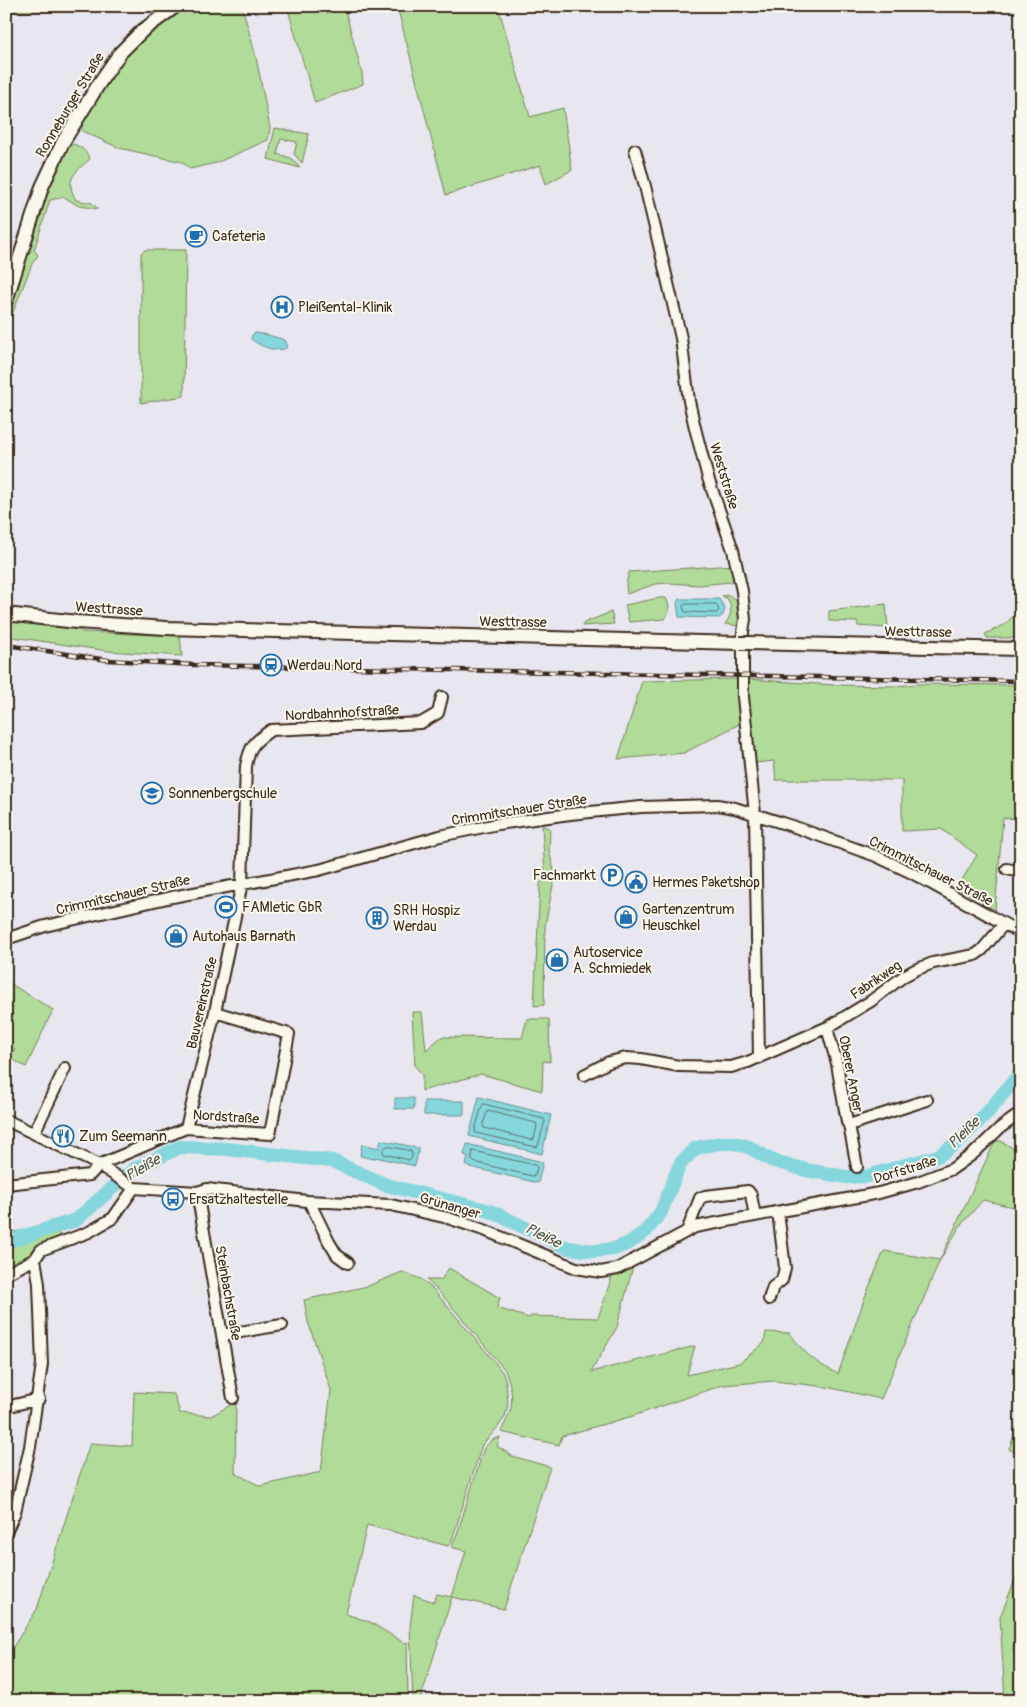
<svg xmlns="http://www.w3.org/2000/svg" width="1027" height="1707" font-family="Pangolin,sans-serif">
  <rect width="100%" height="100%" fill="#e8e6ee"/>
  <filter id="ink" filterUnits="userSpaceOnUse"><feTurbulence type="fractalNoise" baseFrequency=".02" numOctaves="2"/><feDisplacementMap in="SourceGraphic" scale="10" xChannelSelector="R" yChannelSelector="G"/><feConvolveMatrix kernelMatrix="1 2 1 2 8 2 1 2 1" color-interpolation-filters="sRGB"/></filter>
  <g filter="url(#ink)">
    <path fill="#b0db98" stroke="#76825b" d="M13,6H42V11L13,12Z
      M184,6H242L256,57L270,128L268,140L216,163L190,169L182,162L119,148L82,131V119L108,78L136,42L145,37L153,28Z
      M287,6H344L362,73L363,84L315,103Z
      M397,6H498L530,117L563,108L572,170L546,184L540,165L446,195Z
      M275,128L309,134L302,163L294,154L297,142L281,139L277,154L291,158L300,168L268,159Z
      M73,144C82,147 86,151 90,159C75,172 64,179 76,200L92,203L98,209L79,206L64,197L50,200L34,250L38,255L32,264L6,330V317L17,289L48,186L67,148Z
      M145,250H186L184,396L141,403V253Z
      M735,565L736,576L731,582L699,585L669,583L655,584L627,594L626,585L629,572Z
      M729,595L739,603L741,626L725,624C731,616 733,610 728,599L722,596Z
      M659,598H666C670,606 670,612 665,619L629,622L625,605Z
      M886,604L888,628L858,626L857,622L829,621V611Z
      M1021,609V638H987L985,634L1004,625Z
      M611,612L614,624L582,626L584,623Z
      M6,621L80,630L82,632L180,636L182,656L108,651L6,636Z
      M738,679L741,723L684,753L618,759L642,681Z
      M747,679L834,685L897,686L917,684L1021,685V819L1003,818L995,910L957,888L977,855L941,829L902,831V780H776L774,761L755,763Z
      M542,826L550,828L549,850L555,875L545,926L544,1005L534,1006L540,884L545,874Z
      M6,981L53,1010L26,1067L10,1058L15,1049L6,1045Z
      M412,1012H422L426,1050L441,1037L522,1038L527,1019H549L550,1062L543,1061L542,1091L481,1074L422,1091V1075L415,1066Z
      M995,1141H1001L1021,1153V1209L983,1200L960,1226L940,1260L881,1399L827,1387L774,1381L723,1385L633,1416L562,1436L559,1445L501,1432C503,1426 506,1422 508,1417C515,1401 511,1385 505,1370L443,1296L427,1280H441L449,1268L500,1298L497,1308L529,1318L531,1316L598,1318L614,1270L635,1259L617,1327L591,1372L695,1346L687,1375L739,1363L764,1343L766,1332L790,1333C805,1355 815,1362 838,1374L865,1297L884,1251L940,1260Z
      M57,1226L61,1242L6,1274V1232L53,1229Z
      M402,1272L421,1279L432,1288L494,1361L503,1373L506,1382L508,1404L505,1417L498,1427L482,1445L452,1540L448,1546L367,1525L346,1614L370,1622L404,1643L407,1642L408,1701H6V1658L37,1609L90,1443L132,1446L134,1392L174,1394L180,1413L211,1416L236,1402L235,1473L260,1486L321,1472L331,1390L308,1322L304,1300L368,1286Z
      M1021,1417V1456L1009,1449Z
      M500,1437L497,1446L512,1456L550,1467L504,1609L452,1597L420,1701H413L410,1627L414,1595L434,1602L437,1594L452,1597L466,1551L451,1547L457,1534L484,1448L492,1440Z
      M1021,1565V1701H1005L1000,1617Z"/>
    <path fill="#86d7dd" stroke="#689291" d="M255,333L268,335L285,340L287,344L286,348C277,353 259,346 251,339L252,335Z
      M679,599H719L725,609L723,615L719,618L679,617L677,603Z
      M479,1097L551,1115L542,1154L469,1136Z
      M395,1098H414V1109H395Z
      M424,1101H464V1115H424Z
      M381,1140L419,1148L415,1166L375,1157L374,1159L360,1156L362,1144L379,1148Z
      M467,1144L543,1162L538,1183L466,1166L468,1156L464,1155Z"/>
    <g fill="none" stroke-linecap="round" stroke-linejoin="round">
      <path stroke="#596f6a" stroke-width="1" d="M685,604H716L719,610L717,613L685,612L683,607Z
        M484,1104L544,1119L545,1121L538,1146L536,1147L476,1133L475,1130L482,1106Z
        M488,1111L536,1123L537,1126L534,1139L531,1140L484,1128L483,1125Z
        M387,1146L411,1151L412,1154V1158L409,1160L384,1154L383,1151Z
        M473,1151L535,1165L537,1167L535,1175L532,1176L474,1162L472,1160Z"/>
      <path stroke="#689291" stroke-width="2.5" d="M1021,1611L1017,1620L1014,1649L1021,1677"/>
      <path stroke="#86d7dd" stroke-width="14" d="M6,1242L76,1220L134,1169L180,1147L226,1149L332,1161L386,1185L490,1211L568,1248L594,1251L614,1249L629,1243L646,1231L661,1212L680,1164L696,1148L719,1143H734L749,1147L771,1160L806,1170L846,1177L868,1176L938,1156L958,1142L988,1112L1021,1072"/>
      <g stroke="#3b2a1e" stroke-width="14">
        <path id="minor" d="M635,150L645,186L681,338L689,401L695,428L708,478L733,550L742,591L745,619L743,632V697L755,814L759,1058
          M1007,869L1021,872
          M6,939L45,926L172,897L319,870L440,836L498,824L570,814L641,807L717,805L735,808L795,827L876,856L914,874L1021,933
          M827,1028L837,1064L847,1122L849,1125L857,1167
          M584,1075L609,1062L626,1058L641,1059L679,1066L731,1067L748,1062L830,1026L871,1001L904,976L915,970L933,963L975,955L982,950L1004,924
          M6,1120L99,1165L134,1188L197,1192L207,1189L307,1201L391,1205L448,1218L484,1230L576,1268L601,1272L617,1269L695,1227L879,1193L918,1182L952,1169L973,1154L1000,1128L1021,1113
          M849,1125L927,1100
          M186,1128L215,1012L242,883L246,766C250,745 254,742 271,730L421,723L438,713L442,697
          M34,1133L65,1068
          M6,1184L90,1175L99,1165L186,1128L270,1134L289,1034L215,1012
          M197,1192L233,1398
          M309,1201L329,1242L337,1255L348,1263
          M687,1231L700,1198L705,1196L748,1191L751,1195L755,1216
          M6,1274L35,1259L41,1250L89,1232L113,1218L134,1188
          M769,1299L773,1287L782,1280L785,1268L778,1212
          M222,1335L282,1325
          M6,1407L39,1399
          M6,1532L15,1512L30,1447L42,1364L39,1284L35,1259"/>
      </g>
      <g stroke="#3b2a1e" stroke-width="16">
        <path id="major" d="M6,301L42,187L63,142L100,82L120,53L142,31L176,6
          M6,614L77,622L166,628L740,643
          M748,643L1021,649"/>
      </g>
      <use href="#minor" stroke="#fbf7ec" stroke-width="10"/>
      <use href="#major" stroke="#fbf7ec" stroke-width="12"/>
      <g stroke="#3b2a1e" stroke-width="4.5">
        <path id="rail" d="M6,645L108,660L195,665L1021,681"/>
      </g>
      <use href="#rail" stroke="#fbf7ec" stroke-width="2.5" stroke-dasharray="8" stroke-linecap="butt"/>
      <g stroke="#3b2a1e" stroke-width="16" stroke-linecap="butt">
        <path id="major-bridge" d="M740,643H748"/>
      </g>
      <use href="#major-bridge" stroke="#fbf7ec" stroke-width="12"/>
    </g>
  </g>
  <defs>
    <g id="cafe-ring" transform="scale(1.125)"><circle r="9.5" fill="#fbf7ec" stroke="#1f6fb2" stroke-width="1.5"/><path d="M-5.5-4.5H6V0H3Q3 3.5 0 3.5H-2.5Q-5.5 3.5-5.5 0ZM3-3.2v2h1.7v-2ZM-6 4.5H4V6H-6Z" fill="#1f6fb2"/></g>
    <g id="hospital-ring" transform="scale(1.125)"><circle r="9.5" fill="#fbf7ec" stroke="#1f6fb2" stroke-width="1.5"/><path d="M-5-5h3v3.5h4V-5h3V5h-3V1.5h-4V5h-3Z" fill="#1f6fb2"/></g>
    <g id="station-ring" transform="scale(1.125)"><circle r="9.5" fill="#fbf7ec" stroke="#1f6fb2" stroke-width="1.5"/><path d="M-3-6H3Q5-6 5-4V2Q5 4 3 4L4.5 6H3L1.5 4h-3L-3 6H-4.5L-3 4Q-5 4-5 2V-4Q-5-6-3-6ZM-3.5-4v3h7v-3ZM-3.5 1v1.5H-2V1ZM2 1v1.5H3.5V1Z" fill="#1f6fb2"/></g>
    <g id="school-ring" transform="scale(1.125)"><circle r="9.5" fill="#fbf7ec" stroke="#1f6fb2" stroke-width="1.5"/><path d="M0-5L7-2L0 1L-7-2ZM-4 1L0 2.5L4 1V4Q0 6-4 4Z" fill="#1f6fb2"/></g>
    <g id="parking-ring" transform="scale(1.125)"><circle r="9.5" fill="#fbf7ec" stroke="#1f6fb2" stroke-width="1.5"/><path d="M-3.5-5.5H1a3.5 3.5 0 0 1 0 7H-1V5.5H-3.5ZM-1-3.4V-.6H.8a1.4 1.4 0 0 0 0-2.8Z" fill="#1f6fb2"/></g>
    <g id="civic-ring" transform="scale(1.125)"><circle r="9.5" fill="#fbf7ec" stroke="#1f6fb2" stroke-width="1.5"/><path d="M-.6-6.5H3V-4.5H.6V-3L4-1V1h2V6H-6V1h2V-1L-.6-3ZM-1.2 2.5V6h2.4V2.5Z" fill="#1f6fb2"/></g>
    <g id="stadium-ring" transform="scale(1.125)"><circle r="9.5" fill="#fbf7ec" stroke="#1f6fb2" stroke-width="1.5"/><path d="M0-5a6.5 5 0 1 0 0 10a6.5 5 0 1 0 0-10ZM-3.5-1.8h7v3.6h-7Z" fill="#1f6fb2"/></g>
    <g id="shop-ring" transform="scale(1.125)"><circle r="9.5" fill="#fbf7ec" stroke="#1f6fb2" stroke-width="1.5"/><path d="M-5-2.5h2.3a2.7 3.5 0 0 1 5.4 0H5L5.5 6h-11ZM-1.5-2.5h3a1.5 2.3 0 0 0-3 0Z" fill="#1f6fb2"/></g>
    <g id="building-ring" transform="scale(1.125)"><circle r="9.5" fill="#fbf7ec" stroke="#1f6fb2" stroke-width="1.5"/><path d="M-4-6H4V6H1V3H-1V6H-4ZM-2.5-4.3h1.7v1.8h-1.7ZM.8-4.3h1.7v1.8H.8ZM-2.5-1h1.7V.8h-1.7ZM.8-1h1.7V.8H.8Z" fill="#1f6fb2"/></g>
    <g id="restaurant-ring" transform="scale(1.125)"><circle r="9.5" fill="#fbf7ec" stroke="#1f6fb2" stroke-width="1.5"/><path d="M-5-6h1v4h1v-4h1v4h1v-4h1v5L-1.5 .5V6h-2V.5L-5-1ZM5-6V6H3V1.5H1.5Q1.5-4 5-6Z" fill="#1f6fb2"/></g>
    <g id="bus-ring" transform="scale(1.125)"><circle r="9.5" fill="#fbf7ec" stroke="#1f6fb2" stroke-width="1.5"/><path d="M-5-6H5V4H4V6H2V4H-2V6H-4V4H-5ZM-3.5-4V0h7V-4ZM-3.5 1.2v1.5H-2V1.2ZM2 1.2v1.5H3.5V1.2Z" fill="#1f6fb2"/></g>
  </defs>
  <g fill-rule="evenodd">
    <use href="#cafe-ring" x="196" y="236"/>
    <use href="#hospital-ring" x="282" y="307"/>
    <use href="#station-ring" x="271" y="665"/>
    <use href="#school-ring" x="152" y="793"/>
    <use href="#parking-ring" x="612" y="875"/>
    <use href="#civic-ring" x="636" y="882"/>
    <use href="#stadium-ring" x="226" y="907"/>
    <use href="#shop-ring" x="626" y="917"/>
    <use href="#building-ring" x="377" y="918"/>
    <use href="#shop-ring" x="176" y="936"/>
    <use href="#shop-ring" x="557" y="960"/>
    <use href="#restaurant-ring" x="63" y="1136"/>
    <use href="#bus-ring" x="173" y="1199"/>
  </g>
  <g text-anchor="middle" dominant-baseline="central" stroke-width="4" stroke-linejoin="round" paint-order="stroke">
    <g font-size="14" fill="#3b2a1e" stroke="#fbf7ec">
      <text transform="translate(70 105) rotate(-59)">Ronneburger Straße</text>
      <text transform="translate(724 476) rotate(73)">Weststraße</text>
      <text transform="translate(109 609) rotate(4)">Westtrasse</text>
      <text transform="translate(513 622) rotate(1)">Westtrasse</text>
      <text transform="translate(918 632) rotate(1)">Westtrasse</text>
      <text transform="translate(342 713) rotate(-3)">Nordbahnhofstraße</text>
      <text transform="translate(519 810) rotate(-9)">Crimmitschauer Straße</text>
      <text transform="translate(931 871) rotate(27)">Crimmitschauer Straße</text>
      <text transform="translate(123 895) rotate(-13)">Crimmitschauer Straße</text>
      <text transform="translate(876 980) rotate(-34)">Fabrikweg</text>
      <text transform="translate(202 1003) rotate(-77)">Bauvereinstraße</text>
      <text transform="translate(851 1074) rotate(79)">Oberer Anger</text>
      <text transform="translate(226 1117) rotate(4)">Nordstraße</text>
      <text transform="translate(905 1170) rotate(-17)">Dorfstraße</text>
      <text transform="translate(450 1206) rotate(16)">Grünanger</text>
      <text transform="translate(228 1293) rotate(80)">Steinbachstraße</text>
    </g>
    <g font-size="14" fill="#3b2a1e" stroke="#fbf7ec" text-anchor="start">
      <text x="212" y="236">Cafeteria</text>
      <text x="298" y="307">Pleißental-Klinik</text>
      <text x="287" y="665">Werdau Nord</text>
      <text x="168" y="793">Sonnenbergschule</text>
      <text x="596" y="875" text-anchor="end">Fachmarkt</text>
      <text x="652" y="882">Hermes Paketshop</text>
      <text x="242" y="907">FAMletic GbR</text>
      <text x="642" y="909">Gartenzentrum<tspan x="642" dy="16">Heuschkel</tspan></text>
      <text x="393" y="910">SRH Hospiz<tspan x="393" dy="16">Werdau</tspan></text>
      <text x="192" y="936">Autohaus Barnath</text>
      <text x="573" y="952">Autoservice<tspan x="573" dy="16">A. Schmiedek</tspan></text>
      <text x="79" y="1136">Zum Seemann</text>
      <text x="189" y="1199">Ersatzhaltestelle</text>
    </g>
    <g font-size="15" font-style="italic" fill="#4e554e" stroke="#fbf7ec">
      <text transform="translate(964 1133) rotate(-44)">Pleiße</text>
      <text transform="translate(143 1168) rotate(-31)">Pleiße</text>
      <text transform="translate(543 1236) rotate(26)">Pleiße</text>
    </g>
  </g>
  <rect width="1027" height="1707" fill="none" stroke="#fbf7ec" stroke-width="25"/>
  <rect x="12" y="12" width="1002" height="1682" fill="none" stroke="#3b2a1e" stroke-width="2" filter="url(#ink)"/>
</svg>
